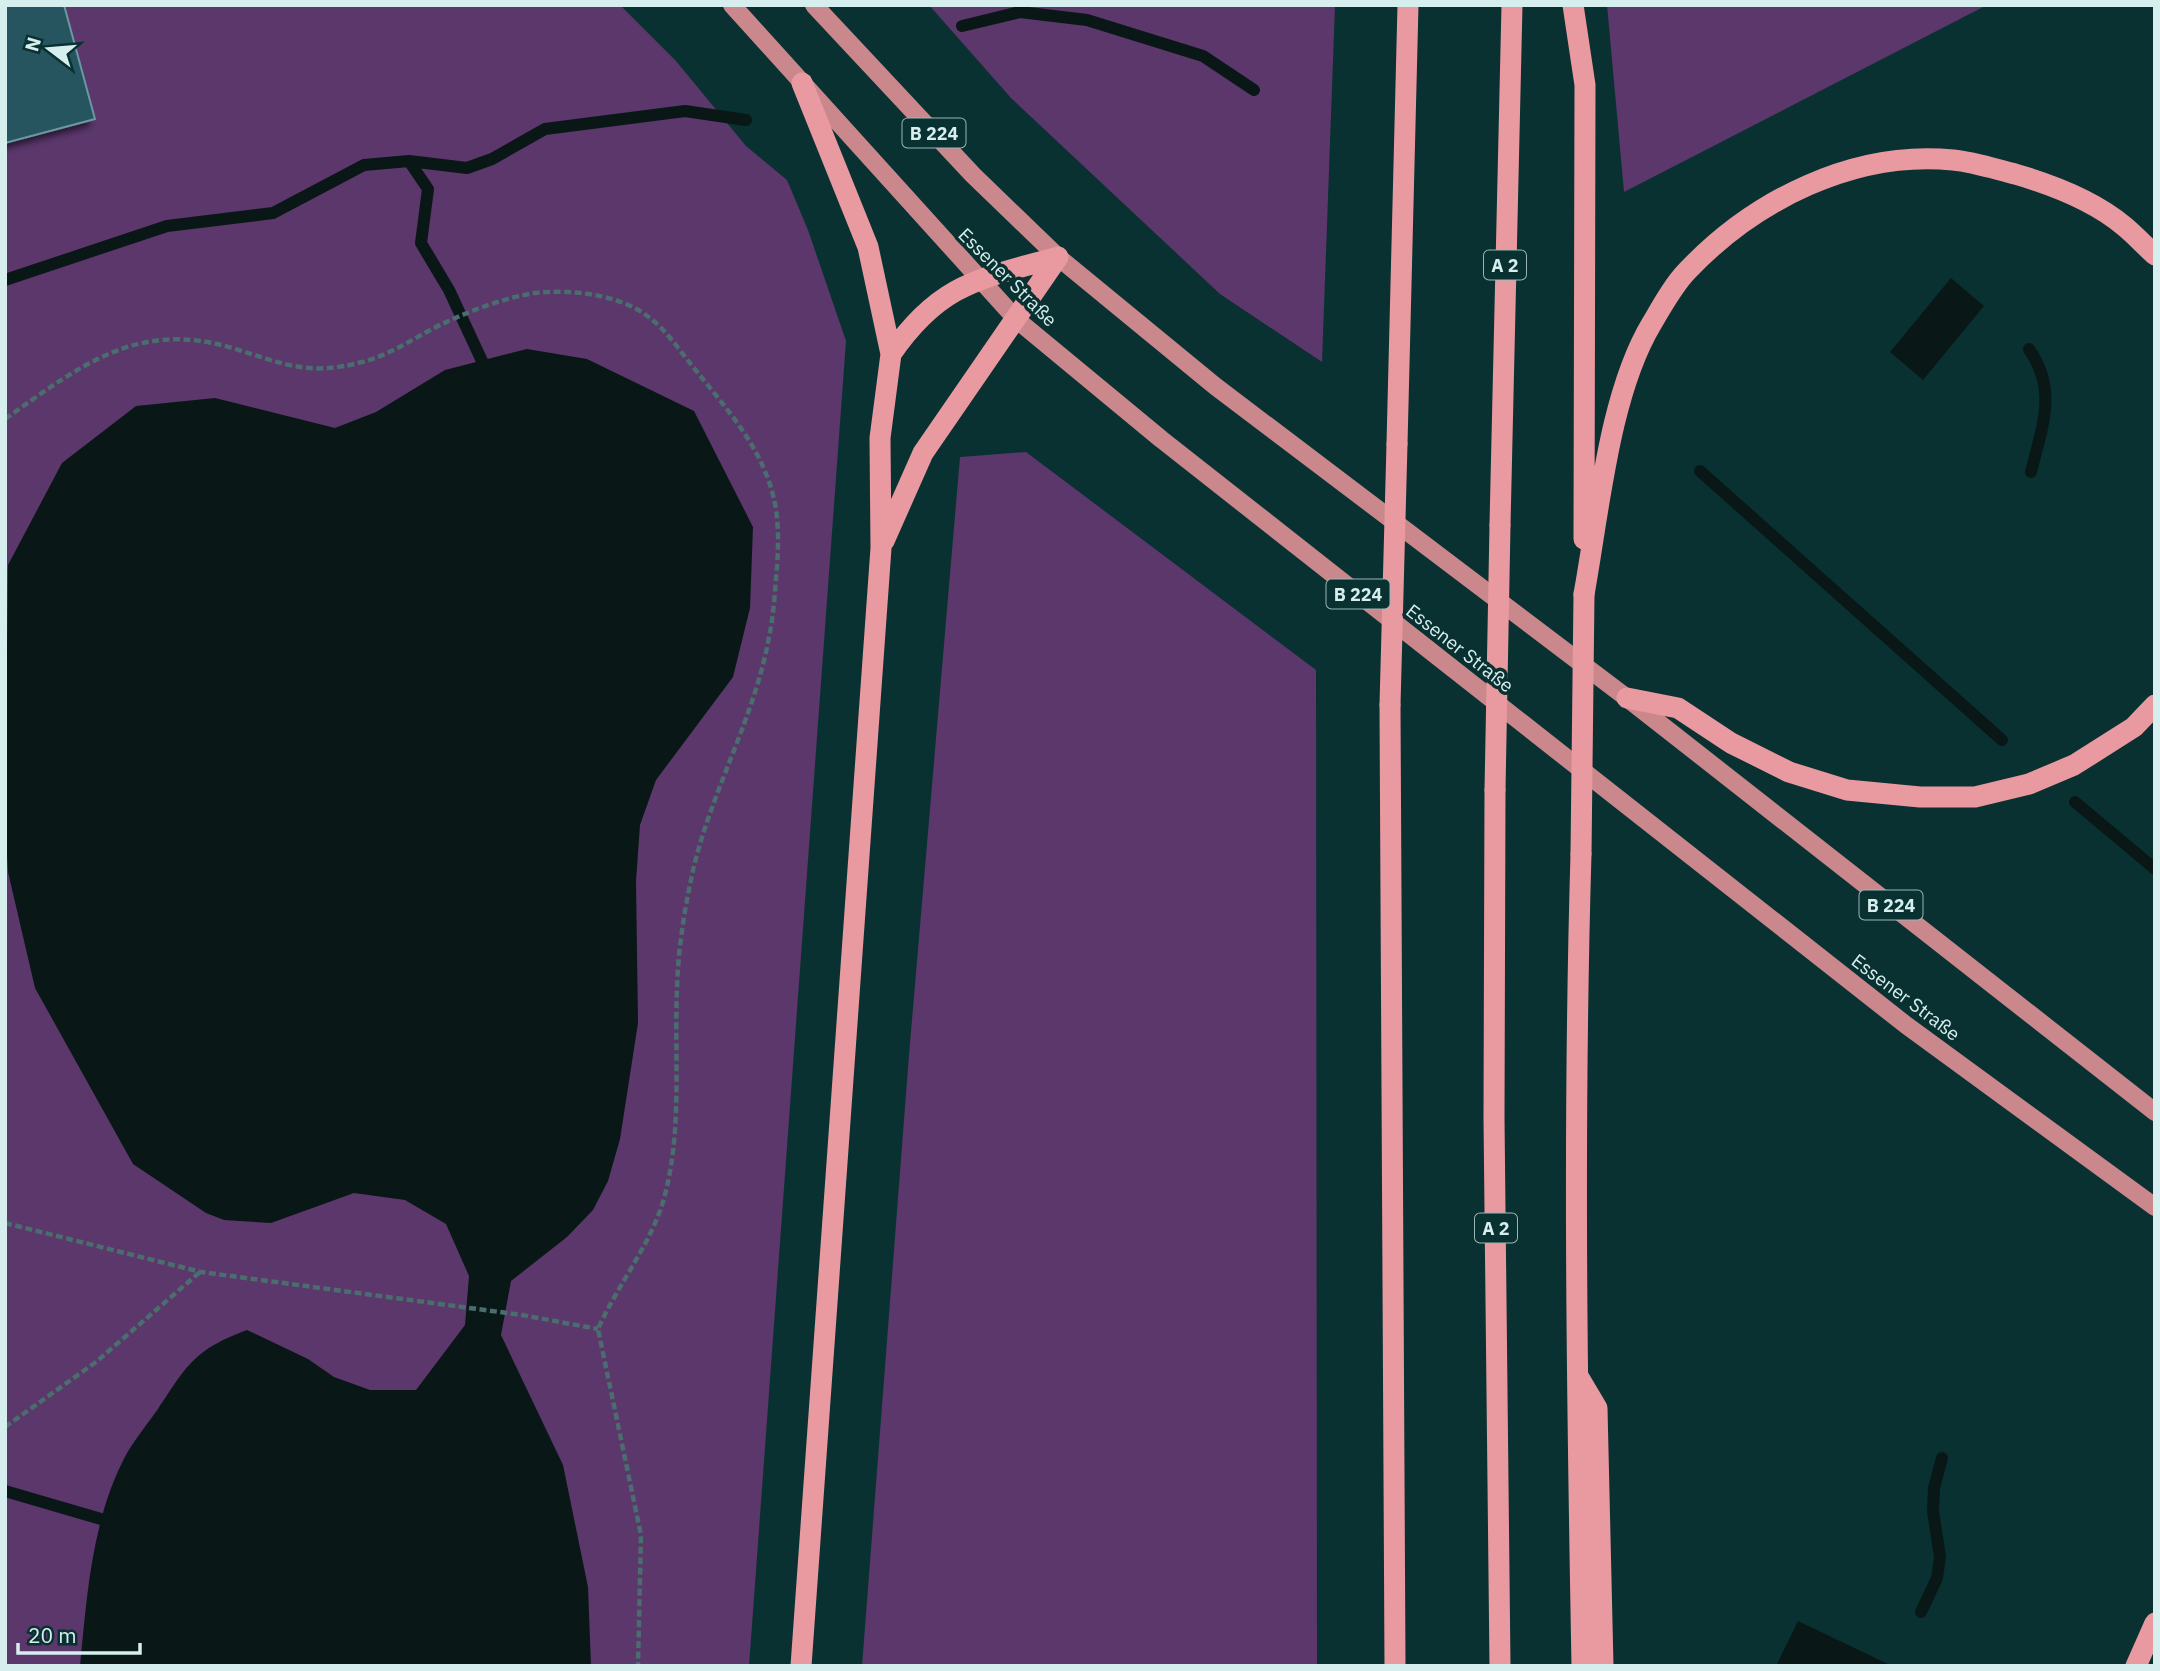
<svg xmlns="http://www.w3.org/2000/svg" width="2160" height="1671" font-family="'IBM Plex Sans',sans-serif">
  <defs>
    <filter id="shadow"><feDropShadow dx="-6" dy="6" stdDeviation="3.5" flood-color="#0009"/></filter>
  </defs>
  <rect width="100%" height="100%" fill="#0a3131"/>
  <path fill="#5b376c" d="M5,5H620L676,61L746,146L787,180L808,230L846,341L749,1666H5Z
    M929,5H1335L1322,362L1220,294L1011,98Z
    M1607,5H1987L1624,192Z
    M1026,452L1316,670L1317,1666H862L909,1055L960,457Z"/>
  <path fill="#0a1717" d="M1951,278L1984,306L1923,380L1890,352Z
    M527,349L587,359L694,411L753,527L750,608L733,677L656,780L640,825L636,881L638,1023L620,1139L608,1181L593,1210L567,1237L511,1281L501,1335L563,1465L588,1587L591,1666H80C87,1595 92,1517 127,1453C136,1438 148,1423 158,1409C188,1364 194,1350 247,1330L308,1359L334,1377L370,1390H416L465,1325L469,1276L446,1224L405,1200L354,1193L271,1223L224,1220L206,1213L133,1164L35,988L8,872L5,820L8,565L62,463L136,406L215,398L335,428L376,412L445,370Z
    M1798,1621L1890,1665L1891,1666H1776Z"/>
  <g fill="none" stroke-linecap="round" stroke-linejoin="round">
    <path stroke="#0a1717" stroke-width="12" d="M962,26L1020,12L1087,20L1203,56L1254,90
      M409,161L467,168L492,159L545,129L685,111L746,120
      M5,280L167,226L273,213L364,165L409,161L428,189L421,243L449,290L482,361
      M2029,349C2058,391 2042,426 2031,472
      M1700,471L2002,740
      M2075,802L2155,869
      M5,1491L101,1519
      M1921,1612L1937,1578L1940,1557L1933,1511L1934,1488L1942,1458"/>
  </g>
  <path fill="#28555f" stroke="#6a98a3" stroke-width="2" filter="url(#shadow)" d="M5,5H64L95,119L5,143Z"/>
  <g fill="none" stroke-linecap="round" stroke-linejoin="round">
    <path stroke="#4a6d6d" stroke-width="4.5" stroke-dasharray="7 3.5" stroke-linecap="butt" d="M5,419C79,367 137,319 232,348C283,363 307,377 362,362C391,355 415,337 442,324C470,311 503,298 535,293C570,289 617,294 646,315C665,328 679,350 694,368C721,402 753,437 768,479C779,508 779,536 777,567C775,590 774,614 769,637C755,716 713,788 694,866C685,906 678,948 677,989C674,1060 683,1133 663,1202C649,1247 617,1286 598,1329L641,1535L638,1666
      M5,1223L201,1272L522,1315L598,1329
      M5,1427L96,1362L200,1272"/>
    <path stroke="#ca888d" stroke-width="18" d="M732,5L1017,320L1161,439L1906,1025L2155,1207
      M814,5L973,175L1058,257L1215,386L1627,698L2155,1112"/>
    <path stroke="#e99aa0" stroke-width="21" d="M1573,5L1585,85L1584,539
      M891,354C940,283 979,279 1058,257
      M1397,444L1408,5
      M1500,525L1512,5
      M884,541L923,453L1058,257
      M1584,594C1599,512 1609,394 1652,323C1662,306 1674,284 1688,270C1755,200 1854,150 1953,160C1974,162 1995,169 2015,174C2053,185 2093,200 2124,226C2135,235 2145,246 2155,255
      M1627,698L1678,708L1731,743L1789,772L1847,790L1920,797H1975L2029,784L2074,765L2134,727L2155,705
      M1390,705L1395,1666
      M1495,790L1494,1118L1500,1666
      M1581,854C1573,1125 1577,1395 1582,1666
      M1578,1376L1597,1408L1603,1666
      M801,1666L881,548L880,438L891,354L868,247L802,83
      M2136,1666L2155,1623"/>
    <path stroke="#e99aa0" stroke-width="21" d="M1390,705L1397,444
      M1495,790L1500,525
      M1581,854L1584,594"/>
  </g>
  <g text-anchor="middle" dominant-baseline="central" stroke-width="7" stroke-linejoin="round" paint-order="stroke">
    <g fill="#0a3131" stroke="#99b6b5" stroke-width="2">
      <rect x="902.5" y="118.5" width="63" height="29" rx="5"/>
      <rect x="1484" y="250.5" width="42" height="29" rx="5"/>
      <rect x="1326.5" y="579.5" width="63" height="29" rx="5"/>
      <rect x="1859.5" y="890.5" width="63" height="29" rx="5"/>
      <rect x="1475" y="1213.5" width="42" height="29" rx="5"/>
    </g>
    <g font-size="18" font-weight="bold" fill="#d6efee">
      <text x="934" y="133">B 224</text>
      <text x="1505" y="265">A 2</text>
      <text x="1358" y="594">B 224</text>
      <text x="1891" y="905">B 224</text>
      <text x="1496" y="1228">A 2</text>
    </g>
    <g font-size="19" fill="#d6efee" stroke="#0a3131">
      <text transform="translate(1008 277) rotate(45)">Essener Straße</text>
      <text transform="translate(1460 648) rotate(38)">Essener Straße</text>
      <text transform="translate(1906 997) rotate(37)">Essener Straße</text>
    </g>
  </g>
  <rect width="2160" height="1671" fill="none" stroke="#d6efee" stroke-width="14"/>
  <g transform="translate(49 49) rotate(286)" stroke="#0a3131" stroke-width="5" paint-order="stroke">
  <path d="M0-5L12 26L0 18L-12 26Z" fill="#d6efee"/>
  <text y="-10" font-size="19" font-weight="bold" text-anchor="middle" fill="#d6efee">N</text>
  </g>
  <path d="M18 1643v10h122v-10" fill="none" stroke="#d6efee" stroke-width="3.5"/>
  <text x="28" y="1643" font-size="21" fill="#d6efee" stroke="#0a3131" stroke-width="5" paint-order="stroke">20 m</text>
</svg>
